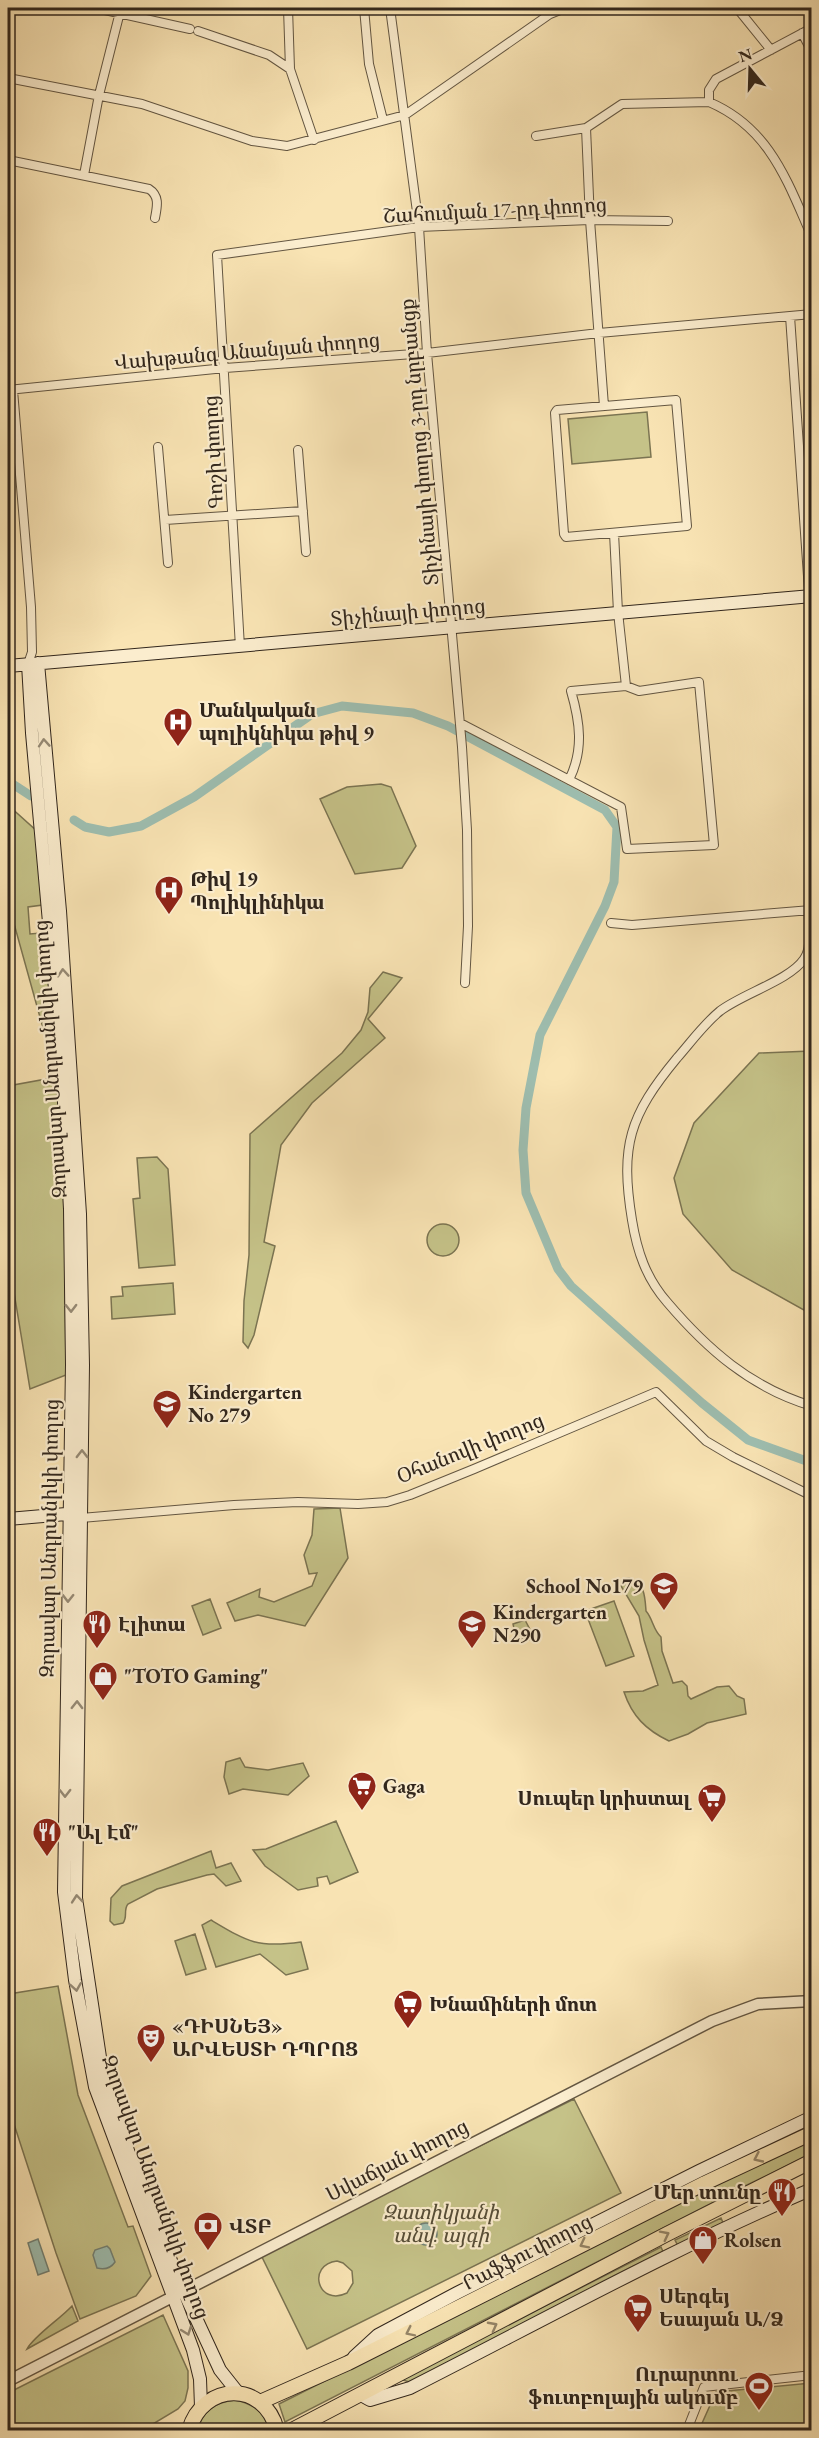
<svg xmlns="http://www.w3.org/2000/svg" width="819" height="2438" font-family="'EB Garamond','Noto Serif Armenian',serif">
  <rect width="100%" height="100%" fill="#f9e4b4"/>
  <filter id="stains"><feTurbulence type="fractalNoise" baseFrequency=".00333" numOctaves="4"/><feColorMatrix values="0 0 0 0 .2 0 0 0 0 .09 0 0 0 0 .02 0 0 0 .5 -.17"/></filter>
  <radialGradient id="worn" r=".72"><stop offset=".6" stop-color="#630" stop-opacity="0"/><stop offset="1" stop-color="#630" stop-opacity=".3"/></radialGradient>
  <path fill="#c5c288" stroke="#7b7452" stroke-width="1.5" fill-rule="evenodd" d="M647,412L651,457L572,464L568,419Z
    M381,784L391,787L416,846L402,868L355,874L320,799L347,787Z
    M8,805L39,833L50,904L28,907L30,934L52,932L63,1065L49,1067L48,1046L8,902Z
    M383,972L402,978L368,1019L385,1038L312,1103L281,1145L264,1242L275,1246L254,1335L248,1348L243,1342L244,1301L249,1255L250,1134L342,1053L361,1030L368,1012L370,988Z
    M811,1051H812L811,1314L732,1270L683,1214L674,1178L694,1123L759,1053Z
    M63,1076L66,1375L30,1389L8,1256V1086Z
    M157,1157L168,1169L175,1265L139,1268L133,1199L140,1198L137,1158Z
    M427 1240a16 16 0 1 1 32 0a16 16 0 1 1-32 0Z
    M173,1283L175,1314L112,1319L111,1297L123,1296L122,1287Z
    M340,1508L348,1558L305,1626L258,1615L235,1621L227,1603L260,1589L259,1597L274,1602L312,1586L317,1573L309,1574L304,1555L312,1535L314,1509Z
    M629,1578C645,1583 645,1597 646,1611C653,1619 653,1630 661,1637L662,1651L673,1683L682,1681L687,1686L688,1696L691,1699L717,1687L729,1686L737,1696L744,1699L746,1714L707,1723L688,1734L669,1741C646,1730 632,1716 624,1692L643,1691L658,1685L644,1640L639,1616L621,1586L624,1579Z
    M210,1599L221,1628L203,1635L192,1606Z
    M614,1601L634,1656L606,1666L585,1611Z
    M525,1620L534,1637L530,1640L524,1637L517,1641L513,1624Z
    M240,1758L245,1767L268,1770L303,1763L309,1776L288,1795L243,1789L229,1794L224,1777L226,1762Z
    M336,1821L358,1872L330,1884L327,1876L317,1878L318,1886L298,1890L265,1866L253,1850L266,1849Z
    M211,1851L216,1868L231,1863L241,1881L226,1886L214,1874L207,1875L157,1889L128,1904C123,1910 128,1917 123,1923L114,1925L110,1921L111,1898L122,1886Z
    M211,1920C248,1942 257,1948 301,1942L308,1969L286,1975L260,1954L216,1967L202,1925Z
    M195,1934L206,1969L186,1975L175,1941Z
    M58,1986L78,2095L128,2227L133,2226L151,2276L136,2296L80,2319L56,2253L13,2121L9,2103V1994Z
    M574,2099L621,2193L307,2349L261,2255ZM337,2261L343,2263L352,2271L353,2283L347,2293C318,2307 306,2265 337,2261Z
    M811,2141V2154L745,2186L285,2422L279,2404L761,2162Z
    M721,2218L724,2225L679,2248L675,2240Z
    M661,2247L664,2254L409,2382L403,2380V2378Z
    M72,2306L78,2321L27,2349C34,2336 60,2319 72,2306Z
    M163,2315L188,2371V2388L185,2401L178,2409L143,2430H8V2393Z
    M811,2383V2430H699L716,2392Z
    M235,2400C254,2404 264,2412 270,2430H198C202,2411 216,2402 235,2400Z"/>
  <path fill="#9ebeb0" stroke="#728175" stroke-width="1.5" d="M415 2234a11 11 0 1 1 22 0a11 11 0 1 1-22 0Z
    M38,2239L49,2271L38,2275L28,2243Z
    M107,2246L110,2249L115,2262C111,2268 105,2270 97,2268L93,2255L95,2250Z"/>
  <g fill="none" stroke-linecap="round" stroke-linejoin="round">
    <path stroke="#9ebeb0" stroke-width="9" d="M8,781L31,796
      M74,820L85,827L109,832L141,826L194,797L312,714L342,706L413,713L448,726L605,810L617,827L614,882L605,906L540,1035L526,1108L523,1150L526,1193L558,1269L571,1286L702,1403L748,1440L812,1463"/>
    <g stroke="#635642" stroke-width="10">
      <path id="minor" d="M96,8L190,29
        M288,8L290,69L314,140
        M364,8L369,64L383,120
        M390,8L419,227L427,353L462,747L467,830L468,926L465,983
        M737,8L771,50
        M198,31L269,55L290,69
        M802,33L812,52
        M8,78L142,104L252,141L287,146L405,115L550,14L565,8
        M709,102V90L716,79L812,28
        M586,128L590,220L604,406
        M536,136L586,128L622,104L709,102C770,128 787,181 812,237
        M8,160L149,189C160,196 157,207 155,218
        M84,175L99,95L121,8
        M790,316L812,634
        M8,390L225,368L427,353L599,333L812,314
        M13,390L31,607L32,652L28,664
        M676,400L687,526L566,537L564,534L555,413L557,410Z
        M158,447L168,563
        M298,450L306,552
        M165,520L303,511
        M614,533L618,612L626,686
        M240,647L217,255L419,227L590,220L668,221
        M460,723L621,807L627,849L714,845L699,682L639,691L626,686L571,691C580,722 584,750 569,780
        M809,910C808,925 813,946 804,959C790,980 742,994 720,1011C704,1024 691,1042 677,1058C629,1116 620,1146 632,1220C637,1251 646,1278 667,1302C707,1349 751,1388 812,1406
        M611,923L632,925L811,910
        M81,1518L234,1505L298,1502L358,1504L387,1502L410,1495L474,1469L656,1392L706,1441L733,1457L812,1496
        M687,2430L704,2387L812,2375"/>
    </g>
    <g stroke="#635642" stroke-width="13">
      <path id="tertiary" d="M8,2381L712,2021L758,2004L812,2001"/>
    </g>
    <g stroke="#31261c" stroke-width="14">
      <path id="secondary" d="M38,663L60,911L80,1214L83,1365L76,1898L104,2084L144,2195L183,2290L220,2370L239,2394
        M28,664L32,733L62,1067L70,1209L72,1364L64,1892L75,1980L95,2087L193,2350L200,2379L201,2407
        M8,666L812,596
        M8,1519L78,1513
        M354,2357L378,2335L457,2293L699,2171L812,2117
        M361,2395L370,2400L410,2388C542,2321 676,2247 812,2189"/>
    </g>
    <g stroke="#31261c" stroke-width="16">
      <path id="primary" d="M260,2402L348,2363L705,2183L812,2133
        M189,2430C203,2382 264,2380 277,2430
        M292,2430L667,2234L812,2161"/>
    </g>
    <use href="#minor" stroke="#fbedce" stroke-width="8"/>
    <use href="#tertiary" stroke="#fbedce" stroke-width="10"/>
    <use href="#secondary" stroke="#fbedce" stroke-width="12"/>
    <use href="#primary" stroke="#f9e4b4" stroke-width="14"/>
  </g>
  <defs><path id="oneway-chevron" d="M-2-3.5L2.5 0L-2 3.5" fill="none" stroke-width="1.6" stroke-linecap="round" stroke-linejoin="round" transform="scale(1.5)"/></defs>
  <g stroke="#968a75">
    <use href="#oneway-chevron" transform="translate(44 743) rotate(-94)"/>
    <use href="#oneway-chevron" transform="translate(63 973) rotate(-94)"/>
    <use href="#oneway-chevron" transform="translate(71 1308) rotate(89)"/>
    <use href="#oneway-chevron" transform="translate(82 1454) rotate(-90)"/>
    <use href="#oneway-chevron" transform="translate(68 1598) rotate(91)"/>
    <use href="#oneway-chevron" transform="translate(77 1705) rotate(-89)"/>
    <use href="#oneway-chevron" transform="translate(65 1793) rotate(90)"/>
    <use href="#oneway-chevron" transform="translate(77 1899) rotate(-95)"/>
    <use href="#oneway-chevron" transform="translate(76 1987) rotate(81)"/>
    <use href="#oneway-chevron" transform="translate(187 2331) rotate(70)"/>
  </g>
  <g stroke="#958568">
    <use href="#oneway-chevron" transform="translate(758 2158) rotate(155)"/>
    <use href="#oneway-chevron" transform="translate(665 2235) rotate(-27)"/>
    <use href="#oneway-chevron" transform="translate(584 2244) rotate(153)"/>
    <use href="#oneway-chevron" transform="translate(493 2326) rotate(-28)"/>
    <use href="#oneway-chevron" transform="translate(410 2332) rotate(154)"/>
  </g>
  <defs>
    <g id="hospital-pin" transform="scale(1.5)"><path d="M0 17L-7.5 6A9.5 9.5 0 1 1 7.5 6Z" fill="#8f2418" stroke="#fbedce"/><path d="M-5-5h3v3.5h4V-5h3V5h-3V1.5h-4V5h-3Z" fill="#fff"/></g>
    <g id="school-pin" transform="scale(1.5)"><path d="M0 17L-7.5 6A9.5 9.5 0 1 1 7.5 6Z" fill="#8f2418" stroke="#fbedce"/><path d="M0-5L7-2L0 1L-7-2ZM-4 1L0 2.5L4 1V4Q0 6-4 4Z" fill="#fff"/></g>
    <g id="restaurant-pin" transform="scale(1.5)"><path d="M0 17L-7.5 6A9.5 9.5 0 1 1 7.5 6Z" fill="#8f2418" stroke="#fbedce"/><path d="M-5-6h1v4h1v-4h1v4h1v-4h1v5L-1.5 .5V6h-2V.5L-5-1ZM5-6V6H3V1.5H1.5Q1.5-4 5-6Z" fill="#fff"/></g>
    <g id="shop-pin" transform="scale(1.5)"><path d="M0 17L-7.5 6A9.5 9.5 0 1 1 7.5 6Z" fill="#8f2418" stroke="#fbedce"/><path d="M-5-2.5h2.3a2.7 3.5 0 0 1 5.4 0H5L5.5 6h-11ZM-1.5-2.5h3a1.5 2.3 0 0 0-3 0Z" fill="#fff"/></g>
    <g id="supermarket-pin" transform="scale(1.5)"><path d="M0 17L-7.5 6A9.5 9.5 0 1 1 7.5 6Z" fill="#8f2418" stroke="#fbedce"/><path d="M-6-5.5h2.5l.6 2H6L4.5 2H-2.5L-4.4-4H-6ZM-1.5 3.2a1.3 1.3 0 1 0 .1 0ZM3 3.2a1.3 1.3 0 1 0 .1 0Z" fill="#fff"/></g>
    <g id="theatre-pin" transform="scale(1.5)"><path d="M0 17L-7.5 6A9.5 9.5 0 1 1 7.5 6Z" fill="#8f2418" stroke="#fbedce"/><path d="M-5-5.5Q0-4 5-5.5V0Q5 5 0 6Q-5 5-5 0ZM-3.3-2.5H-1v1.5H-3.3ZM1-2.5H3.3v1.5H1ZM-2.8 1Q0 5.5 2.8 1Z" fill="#fff"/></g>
    <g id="bank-pin" transform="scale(1.5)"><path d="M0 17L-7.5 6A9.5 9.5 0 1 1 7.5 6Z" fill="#8f2418" stroke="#fbedce"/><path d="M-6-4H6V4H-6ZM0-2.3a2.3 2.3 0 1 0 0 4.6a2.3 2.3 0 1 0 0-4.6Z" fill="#fff"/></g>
    <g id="stadium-pin" transform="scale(1.5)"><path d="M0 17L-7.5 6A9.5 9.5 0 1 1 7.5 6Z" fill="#8f2418" stroke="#fbedce"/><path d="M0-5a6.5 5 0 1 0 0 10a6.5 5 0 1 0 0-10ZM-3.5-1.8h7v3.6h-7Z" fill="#fff"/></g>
  </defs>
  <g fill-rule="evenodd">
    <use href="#hospital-pin" x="178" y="722"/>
    <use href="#hospital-pin" x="169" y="890"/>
    <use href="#school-pin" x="167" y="1404"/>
    <use href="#school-pin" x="664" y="1586"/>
    <use href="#restaurant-pin" x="97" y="1624"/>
    <use href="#school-pin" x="472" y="1624"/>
    <use href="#shop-pin" x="103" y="1676"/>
    <use href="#supermarket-pin" x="362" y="1786"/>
    <use href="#supermarket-pin" x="712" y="1798"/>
    <use href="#restaurant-pin" x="47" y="1832"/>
    <use href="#supermarket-pin" x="408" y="2004"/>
    <use href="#theatre-pin" x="151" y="2038"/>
    <use href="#restaurant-pin" x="782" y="2192"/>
    <use href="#bank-pin" x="208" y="2226"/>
    <use href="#shop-pin" x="703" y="2240"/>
    <use href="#supermarket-pin" x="638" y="2308"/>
    <use href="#stadium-pin" x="759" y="2386"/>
  </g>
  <g text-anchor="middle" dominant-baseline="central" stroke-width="4.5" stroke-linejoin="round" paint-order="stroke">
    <g font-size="20" fill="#31261c" stroke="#fbedce">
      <text transform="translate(495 210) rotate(-3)">Շահումյան 17-րդ փողոց</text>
      <text transform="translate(247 351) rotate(-5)">Վախթանգ Անանյան փողոց</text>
      <text transform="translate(419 442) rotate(-95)">Տիչինայի փողոց 3-րդ նրբանցք</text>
      <text transform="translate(213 452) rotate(-93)">Գոշի փողոց</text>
      <text transform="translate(408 612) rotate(-5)">Տիչինայի փողոց</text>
      <text transform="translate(50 1059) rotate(-94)">Զորավար Անդրանիկի փողոց</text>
      <text transform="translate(470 1448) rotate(-22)">Օհանովի փողոց</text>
      <text transform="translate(49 1538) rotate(-89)">Զորավար Անդրանիկի փողոց</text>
      <text transform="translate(397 2160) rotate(-27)">Սվաճյան փողոց</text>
      <text transform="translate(156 2187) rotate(70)">Զորավար Անդրանիկի փողոց</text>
      <text transform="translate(527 2252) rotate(-27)">Րաֆֆու փողոց</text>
    </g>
    <g font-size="20" font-weight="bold" fill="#31261c" stroke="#fbedce" text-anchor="start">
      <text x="199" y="710">Մանկական<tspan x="199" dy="23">պոլիկնիկա թիվ 9</tspan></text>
      <text x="190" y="879">Թիվ 19<tspan x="190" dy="23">Պոլիկլինիկա</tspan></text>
      <text x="188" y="1392">Kindergarten<tspan x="188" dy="23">No 279</tspan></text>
      <text x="643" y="1586" text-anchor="end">School No179</text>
      <text x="493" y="1612">Kindergarten<tspan x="493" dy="23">N290</tspan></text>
      <text x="118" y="1624">Էլիտա</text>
      <text x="124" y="1676">"TOTO Gaming"</text>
      <text x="383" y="1786">Gaga</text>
      <text x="691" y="1798" text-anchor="end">Սուպեր կրիստալ</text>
      <text x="68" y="1832">"Ալ Էմ"</text>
      <text x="429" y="2004">Խնամիների մոտ</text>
      <text x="172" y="2026">«ԴԻՍՆԵՅ»<tspan x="172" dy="23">ԱՐՎԵՍՏԻ ԴՊՐՈՑ</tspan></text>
      <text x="761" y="2192" text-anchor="end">Մեր տունը</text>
      <text x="229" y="2226">ՎՏԲ</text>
      <text x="724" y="2240">Rolsen</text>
      <text x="659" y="2296">Սերգեյ<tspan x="659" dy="23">Եսայան Ա/Ձ</tspan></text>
      <text x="738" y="2374" text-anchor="end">Ուրարտու<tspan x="738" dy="23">ֆուտբոլային ակումբ</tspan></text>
    </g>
    <g font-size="20" font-style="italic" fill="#564d37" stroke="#fbedce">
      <text x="441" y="2212">Զատիկյանի<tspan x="441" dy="23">անվ. այգի</tspan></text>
    </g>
  </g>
  <rect width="819" height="2438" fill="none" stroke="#f9e4b4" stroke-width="30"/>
  <rect x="9" y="9" width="801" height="2420" fill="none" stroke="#31261c" stroke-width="3"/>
  <rect x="15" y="15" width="789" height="2408" fill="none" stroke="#31261c" stroke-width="1.5"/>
  <g transform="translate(750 69) rotate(341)" stroke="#fbedce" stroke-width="4.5" paint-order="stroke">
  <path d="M0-4.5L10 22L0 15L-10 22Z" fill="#31261c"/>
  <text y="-9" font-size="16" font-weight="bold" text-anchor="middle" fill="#31261c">N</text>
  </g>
  <rect width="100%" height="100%" filter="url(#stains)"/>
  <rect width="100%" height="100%" fill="url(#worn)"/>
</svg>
